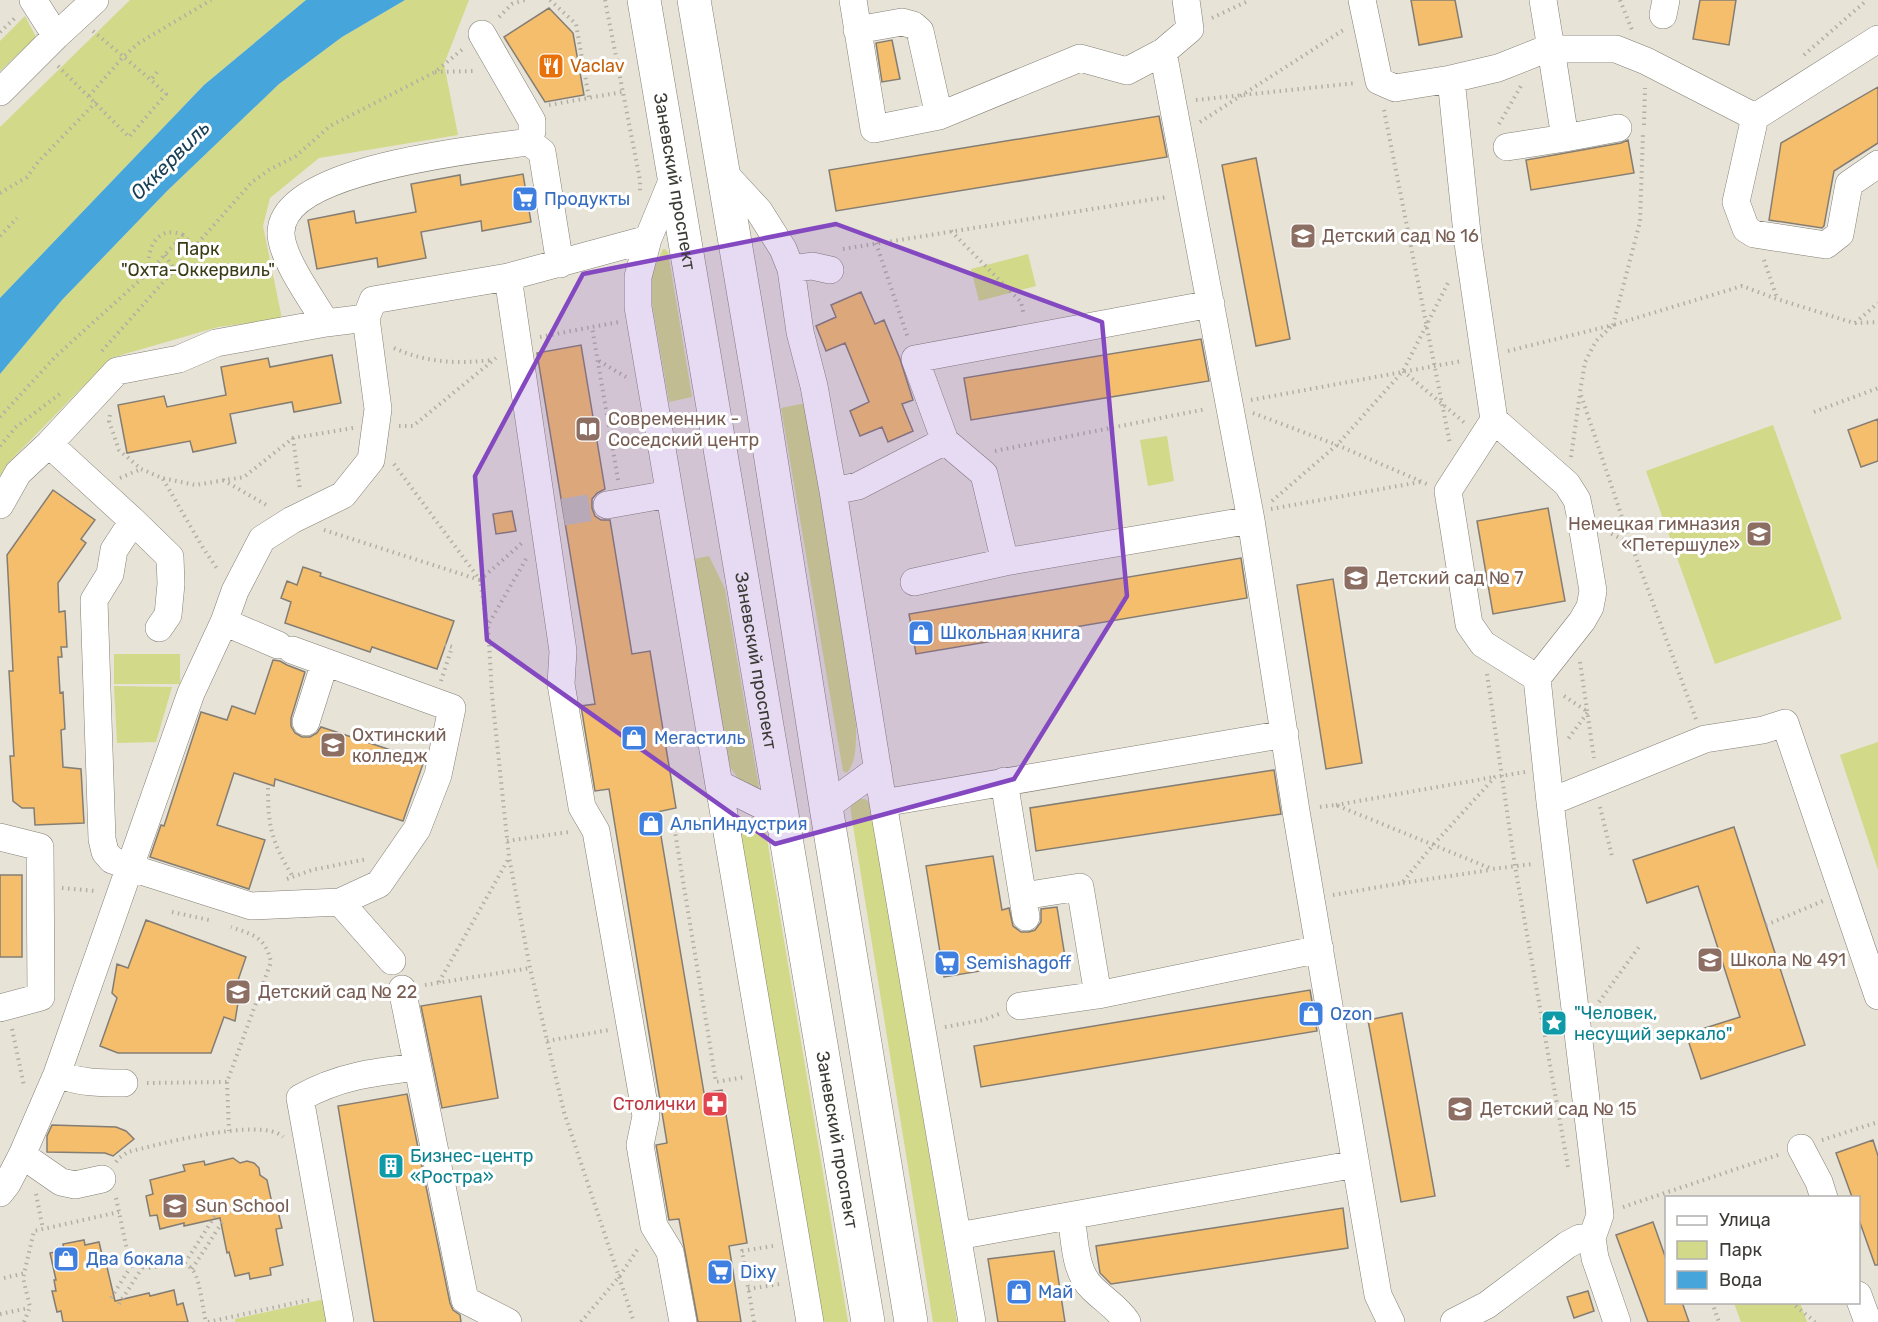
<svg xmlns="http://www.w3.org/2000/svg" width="1878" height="1322" font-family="Rubik,sans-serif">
  <rect width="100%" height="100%" fill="#e7e3d7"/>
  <path fill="#d2d988" d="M130,0H306L204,85L0,298V127Z
    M405,0H469L444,64L458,135L319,158L270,198L263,226L282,319L218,327L111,358L7,464L0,476V374L62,300L167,191L279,84L342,37Z
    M25,16L36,37L0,71V41Z
    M663,249H665L668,252L692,397L669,402L650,292V277Z
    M1028,254L1036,286L979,301L971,269Z
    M806,403L856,725C856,740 857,761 847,773L843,771L781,408Z
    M1773,425L1842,619L1715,664L1646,471Z
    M1167,436L1174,481L1148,486L1140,440Z
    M709,556L725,589L759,787L758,789H752L737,777L730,767L694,559Z
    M114,654H180V684H114Z
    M114,686L172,687L156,742L117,743Z
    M1878,742V870L1840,755Z
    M857,799H865L869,802L872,810L957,1322H933L851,813C850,806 851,803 857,799Z
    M753,819L760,821L766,833L848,1322H821L740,831L741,824Z
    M325,1299L329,1322H235V1319Z
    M1734,1303H1800L1807,1322H1741Z"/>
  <path fill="#46a5da" d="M306,0H405L342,37L279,84L167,191L62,300L0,374V298L204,85Z"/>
  <path fill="#f4be6c" stroke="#847d74" stroke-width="1.5" d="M1411,0H1455L1462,37L1419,45Z
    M1700,0H1736L1729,45L1693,39Z
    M549,8L573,33L584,95L545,102L504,37Z
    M892,40L900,79L882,82L876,43Z
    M1878,87V143L1834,171L1824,226L1822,228L1769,220L1781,143Z
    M1159,116L1167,157L836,211L829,170Z
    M1628,140L1634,173L1531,190L1526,160L1621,143Z
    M1256,158L1290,339L1256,346L1222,165Z
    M523,174L531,222L482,231L481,221L421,232L426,258L378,267L377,258L317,269L308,220L354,211L356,223L416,212L411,184L460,175L461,185Z
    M861,292L875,324L884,320L900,359L913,400L902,404L913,431L888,442L882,427L860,436L850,411L869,402L845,343L826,351L816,326L836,317L831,305Z
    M1201,339L1209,381L971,420L964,378Z
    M581,345L605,489L597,493L592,499V508L595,516L601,520H610L632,654L650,651L676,808L657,812L704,1093L722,1090L747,1243L729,1246L741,1322H698L679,1219L669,1220L656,1145L667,1143L609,789L595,791L581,706L595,704L537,353Z
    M332,355L341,403L294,412L292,402L230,414L236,443L193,452L190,441L127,453L118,405L164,396L167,407L226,395L221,367L268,358L270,367Z
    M1878,419V461L1861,467L1848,430Z
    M53,490L95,520L81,539L86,543L58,583L59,612L65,611L67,647H61L62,657H58L60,693L63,692L65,729L61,730L63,767L81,769L84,823L35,825L34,808H22L13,801L10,756H14L9,671H13L7,555Z
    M1548,508L1565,601L1493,614L1477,521Z
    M512,511L516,531L496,534L493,514Z
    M1241,558L1247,598L916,654L909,614Z
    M303,567L321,573L320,576L454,621L437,669L372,647L370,652L285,623L291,602L281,598L287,581L297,585Z
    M1333,579L1362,763L1326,769L1297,585Z
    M273,660L280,661L287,665L305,672L291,718V726L295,733L302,737H310L317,733L321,727L424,761L403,821L275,779L274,786L234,773L217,825L265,840L249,889L150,857L161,825L164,826L201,712L227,720L232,706L255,714Z
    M1274,770L1281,814L1036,851L1030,808Z
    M1734,827L1805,1045L1701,1079L1686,1034L1740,1017L1698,886L1647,903L1633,860Z
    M993,856L1002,910L1009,908L1013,926L1021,932H1029L1035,930L1041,922V909L1057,907L1065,957L944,977L926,866Z
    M0,875H22V957H0Z
    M146,920L246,957L235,989L240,991L235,1021L224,1017L211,1053H118L100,1046L117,998L112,993L117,964L128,968Z
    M1310,990L1317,1031L981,1087L974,1046Z
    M481,996L498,1098L442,1108L421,1006Z
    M1402,1013L1435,1196L1401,1202L1368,1020Z
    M407,1094L450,1303L453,1310L460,1315L461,1322H374L338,1106Z
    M52,1125L116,1127L126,1131L134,1139L113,1156L105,1153L47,1152V1136Z
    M1873,1140L1878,1156V1265H1875L1858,1217V1197H1852L1836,1153Z
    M233,1158L240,1163L247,1161L254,1163L259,1168L260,1175L267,1180L273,1208L277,1207L282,1228L276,1229L278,1240L283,1265L270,1268L271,1275L250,1279L249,1273L235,1276L229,1252L227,1253L220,1218L184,1226V1223L160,1229L157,1215L150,1216L146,1196L153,1194L150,1180L185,1171L183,1165L204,1161L205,1165Z
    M1343,1208L1348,1248L1111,1284L1100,1273L1096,1246Z
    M1653,1222L1666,1259V1302H1682L1689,1322H1648L1616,1235Z
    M84,1240L85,1245L99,1242L105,1267H107L115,1301L149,1293L150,1296L174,1290L177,1305L183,1303L188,1322H63L61,1311L57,1312L52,1291H56L54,1280H56L50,1253L64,1250L63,1244Z
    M1054,1251L1065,1322H998L988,1259Z
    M1588,1291L1594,1311L1574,1318L1567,1297Z"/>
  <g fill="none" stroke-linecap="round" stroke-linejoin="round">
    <path stroke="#c5c1b7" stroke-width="27" stroke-dasharray="27 14" stroke-linecap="butt" d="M563,512L607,505"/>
    <g stroke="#837f75" stroke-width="28">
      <path id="minor" d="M33,0L56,36
        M853,0L874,129L939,116L1080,58L1127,71L1163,52L1251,520L1296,811L1378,1295L1391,1322
        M1362,0L1379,81L1395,88L1451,79L1498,68L1541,51L1551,49L1543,0
        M1663,15L1666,0
        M857,30L902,22L913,25L920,31L939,116
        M482,34L532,121V131L529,142
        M1163,52L1190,29L1186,0
        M1451,79L1468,243L1494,420L1567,484L1577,500L1581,519L1593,591L1590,607L1582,621L1537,678L1550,802L1600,1215L1592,1238L1595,1258L1617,1322
        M0,92L56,36L95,0
        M1755,117L1736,202L1746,229L1754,234L1826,245L1840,234L1849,184L1878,164
        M1565,138L1618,128
        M1507,147L1565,138L1551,49H1616L1646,61L1755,117L1878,39
        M723,172L759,211L783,249L791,269L800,332L814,386L833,491L883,803L972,1322
        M674,176L648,239L638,277V307L810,1322
        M648,239L508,277L563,651L561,684L582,807L596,831L646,1116L640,1145L654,1226L670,1252L683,1322
        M791,269L812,266L830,270
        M326,323C313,301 282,259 281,234C279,168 480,149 529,142L542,152L560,264
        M1494,420L1448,491L1469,624L1483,644L1537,678
        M945,441L984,474L1005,562
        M49,444L133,521L170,557L171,584L168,615L159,628
        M833,491L858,486L945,441L915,359L1211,304
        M0,505L18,473L49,444L117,371L179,359L216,343L326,323L366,318L373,300L508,277
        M607,505L669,494
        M133,521L114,550L110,574L94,600L102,839L105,852L112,860L141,871L251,906L340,902L379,884L417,829L438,775L452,708L292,650
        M914,582L1005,562L1251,520
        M224,622L278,645
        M306,722L325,662
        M1004,781L1026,917
        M719,784L783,816
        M1550,802L1705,739L1763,730L1785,723L1878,996
        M883,803L1285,734
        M826,807L878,769
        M0,837L40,847L41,997L0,1008
        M1023,896L1080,887L1098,995
        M340,902L392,961
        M402,989L465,1300L508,1322
        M1020,1006L1098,995L1320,949
        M57,1074C81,1083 99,1083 124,1083
        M1801,1148L1819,1182L1824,1198
        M22,1155L61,1182L75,1185L102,1179
        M0,1193L7,1184L22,1155L57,1074L191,693L224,622L235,591L262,539L292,520L343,495L371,460L378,409L366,318
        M1071,1216C1075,1239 1074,1271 1092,1288C1104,1300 1118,1308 1127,1322
        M958,1236L1356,1164
        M1858,1295L1868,1322
        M340,1322L300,1098C339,1076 374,1072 418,1067
        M1454,1322L1487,1305L1567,1245L1580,1238H1592"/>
    </g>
    <g stroke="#837f75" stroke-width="34">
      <g id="major">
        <path id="s1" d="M644,0L868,1322"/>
        <path d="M694,0L761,396L826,807L911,1322"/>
      </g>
    </g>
    <path stroke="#b2afa5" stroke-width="4" stroke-dasharray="1.5 4.5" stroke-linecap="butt" d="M550,0L576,24L589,98
      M605,0L640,180V194
      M1620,0L1632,30
      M499,17L512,4L525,0
      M1212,18L1250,0
      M93,31L151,80
      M0,32L16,17
      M1804,55L1867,0
      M58,66L129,137L166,94L151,80L157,72
      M435,72L475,71
      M1196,100L1356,83
      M549,105L622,92
      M1384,110L1450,444
      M1200,122L1345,29
      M1499,124L1521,86
      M1644,125L1645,88
      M0,193L27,177L38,162L96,102
      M951,231L1021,302L1024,316
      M0,236L17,218
      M876,243L908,338
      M843,249L1167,197
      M165,255L174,269
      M1764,260L1777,298
      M150,271L183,235L194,246
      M1855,323L1878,303
      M540,337L592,327
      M394,348C427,363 457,364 492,360
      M102,351L252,182L269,170L296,156L330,126L435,72L464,48
      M1508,351L1613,325L1640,222L1643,133
      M599,361L626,377
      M1403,371L1466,424
      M1251,400L1462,361
      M1814,412L1878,388
      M1253,413L1337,445L1427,484
      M110,415L109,421L119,450L141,469L162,478L195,485L244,477L293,438L353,428
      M0,417L56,356L149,272C146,249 157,224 183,235
      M609,424L635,419
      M399,426H413L496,358
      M293,438L300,490
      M0,446L16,427L61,393
      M995,451L1206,409
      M1571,457L1580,393
      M394,464L480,580L522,543
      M120,478L141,469
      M163,479L203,548L218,570
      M223,480L268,506
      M618,480L592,327L619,322
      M1272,501L1337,445L1403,371L1449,281
      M1271,509L1420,482
      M324,530L480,580L487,624
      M1606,531L1631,544
      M526,559L488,625L492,695L509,857L530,968L564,1112L634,1322
      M1580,662L1594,758
      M1487,674L1515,866L1568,1167
      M441,681L452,647L445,645
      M1564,696L1588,712L1568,739
      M1696,719L1631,544L1580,392L1585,362L1596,341L1613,325L1742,286L1777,299L1854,323L1878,322
      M268,788C268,829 272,842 293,877
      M1336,805L1494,777
      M1320,807L1336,805L1492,869L1533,864
      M1600,807L1612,856
      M701,821L674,826L716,1082L745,1077
      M507,841L569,832
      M287,879L312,870L367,859
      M1403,883L1490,870
      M62,888L96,891
      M1333,895L1402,883L1433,845L1495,777L1525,772
      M172,912L209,920
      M1766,925L1823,901
      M439,982L509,858
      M425,985L530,968
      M1599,1002L1641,944
      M945,1027L983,1020L999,1014
      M12,1029L24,1086
      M547,1041L609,1030
      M227,1082L229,1131
      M147,1083L227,1082L271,962C265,936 253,935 231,927
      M1822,1140L1878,1122
      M116,1162L119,1158L128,1152C156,1145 262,1116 283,1137
      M36,1194L43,1229
      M116,1198L128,1255C147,1287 176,1245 194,1272C200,1281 203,1310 206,1322
      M1623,1207L1778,1155
      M185,1263L215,1216
      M192,1269L223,1221
      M4,1278L25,1273
      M748,1289L780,1284
      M111,1298L133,1263
      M1712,1302L1719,1322
      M1791,1302L1815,1322
      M119,1304L142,1268
      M0,1314L29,1308
      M24,1322L30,1307L23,1278L34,1231L119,1212
      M208,1322L313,1299
      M581,1322L619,1277L639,1247
      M754,1322L742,1251L773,1246"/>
    <use href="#minor" stroke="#fff" stroke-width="27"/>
    <use href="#major" stroke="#fff" stroke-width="33"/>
    <path stroke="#b2afa5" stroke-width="4" stroke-dasharray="1.5 4.5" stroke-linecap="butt" d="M89,96L123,57L139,43L211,0"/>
  </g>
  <path fill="#8449c0" fill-opacity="0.2" stroke="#8449c0" stroke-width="4.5" stroke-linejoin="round" d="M836,224L1102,322L1127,596L1014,779L775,844L487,640L475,476L583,274Z"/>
  <defs>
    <g id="restaurant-square" transform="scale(1.35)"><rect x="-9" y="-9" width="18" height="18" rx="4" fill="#e8710a" stroke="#fff"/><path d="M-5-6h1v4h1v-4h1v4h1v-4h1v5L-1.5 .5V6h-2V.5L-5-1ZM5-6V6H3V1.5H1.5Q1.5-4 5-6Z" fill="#fff"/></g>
    <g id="supermarket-square" transform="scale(1.35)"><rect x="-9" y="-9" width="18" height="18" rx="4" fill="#3f7fe0" stroke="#fff"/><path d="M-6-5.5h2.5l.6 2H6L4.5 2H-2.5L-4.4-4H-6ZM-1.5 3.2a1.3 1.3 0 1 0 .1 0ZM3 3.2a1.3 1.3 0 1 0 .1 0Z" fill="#fff"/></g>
    <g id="school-square" transform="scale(1.35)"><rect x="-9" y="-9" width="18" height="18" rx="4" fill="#8d6e63" stroke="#fff"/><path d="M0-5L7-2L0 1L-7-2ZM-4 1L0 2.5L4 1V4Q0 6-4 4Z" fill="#fff"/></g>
    <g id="library-square" transform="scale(1.35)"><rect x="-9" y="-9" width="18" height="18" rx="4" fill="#8d6e63" stroke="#fff"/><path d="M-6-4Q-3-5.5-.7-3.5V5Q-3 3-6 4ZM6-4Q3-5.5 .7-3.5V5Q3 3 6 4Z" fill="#fff"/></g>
    <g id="shop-square" transform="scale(1.35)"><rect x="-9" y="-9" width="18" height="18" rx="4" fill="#3f7fe0" stroke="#fff"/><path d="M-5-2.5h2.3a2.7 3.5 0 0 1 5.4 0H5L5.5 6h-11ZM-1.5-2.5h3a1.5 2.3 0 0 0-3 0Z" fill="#fff"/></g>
    <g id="university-square" transform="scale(1.35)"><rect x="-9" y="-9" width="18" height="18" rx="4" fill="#8d6e63" stroke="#fff"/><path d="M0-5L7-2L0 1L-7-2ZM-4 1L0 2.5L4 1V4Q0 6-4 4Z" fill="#fff"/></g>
    <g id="sight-square" transform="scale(1.35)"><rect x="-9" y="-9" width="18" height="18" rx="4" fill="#0f9aa8" stroke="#fff"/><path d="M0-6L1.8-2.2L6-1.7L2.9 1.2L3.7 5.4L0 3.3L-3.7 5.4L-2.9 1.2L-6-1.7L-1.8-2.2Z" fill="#fff"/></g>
    <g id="pharmacy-square" transform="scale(1.35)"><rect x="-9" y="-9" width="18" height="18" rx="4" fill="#e0444e" stroke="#fff"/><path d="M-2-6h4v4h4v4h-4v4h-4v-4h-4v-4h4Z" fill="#fff"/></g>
    <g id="building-square" transform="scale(1.35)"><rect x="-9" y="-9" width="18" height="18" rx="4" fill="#0f9aa8" stroke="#fff"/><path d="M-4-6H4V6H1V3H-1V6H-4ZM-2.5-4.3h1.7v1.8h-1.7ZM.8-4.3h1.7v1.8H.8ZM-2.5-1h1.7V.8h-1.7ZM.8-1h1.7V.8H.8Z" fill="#fff"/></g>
  </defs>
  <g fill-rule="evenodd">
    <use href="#restaurant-square" x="551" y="66"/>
    <use href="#supermarket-square" x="525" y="199"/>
    <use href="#school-square" x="1303" y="236"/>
    <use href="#library-square" x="588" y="429"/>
    <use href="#school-square" x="1759" y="534"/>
    <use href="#school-square" x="1356" y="578"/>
    <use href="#shop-square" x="921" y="633"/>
    <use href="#shop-square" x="634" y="738"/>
    <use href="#university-square" x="333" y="745"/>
    <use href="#shop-square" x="651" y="824"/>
    <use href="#school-square" x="1710" y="960"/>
    <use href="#supermarket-square" x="947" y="963"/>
    <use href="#school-square" x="238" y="992"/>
    <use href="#shop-square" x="1311" y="1014"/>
    <use href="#sight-square" x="1554" y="1023"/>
    <use href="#pharmacy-square" x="715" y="1104"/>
    <use href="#school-square" x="1460" y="1109"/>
    <use href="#building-square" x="391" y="1166"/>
    <use href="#school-square" x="175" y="1206"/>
    <use href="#shop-square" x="66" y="1259"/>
    <use href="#supermarket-square" x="720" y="1272"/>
    <use href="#shop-square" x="1019" y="1292"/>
  </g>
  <g text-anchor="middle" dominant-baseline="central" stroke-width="6" stroke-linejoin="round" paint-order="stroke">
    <g font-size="18" fill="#c56008" stroke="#fff" text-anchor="start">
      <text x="570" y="66">Vaclav</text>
    </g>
    <g font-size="18" fill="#3b3a35" stroke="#fff">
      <text stroke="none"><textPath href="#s1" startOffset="184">Заневский проспект</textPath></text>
      <text stroke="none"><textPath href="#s1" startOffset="670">Заневский проспект</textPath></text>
      <text stroke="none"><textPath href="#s1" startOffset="1156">Заневский проспект</textPath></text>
    </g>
    <g font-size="18" fill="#366cbe" stroke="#fff" text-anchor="start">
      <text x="544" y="199">Продукты</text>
      <text x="940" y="633">Школьная книга</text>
      <text x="654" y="738">Мегастиль</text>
      <text x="670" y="824">АльпИндустрия</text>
      <text x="966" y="963">Semishagoff</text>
      <text x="1330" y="1014">Ozon</text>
      <text x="86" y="1259">Два бокала</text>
      <text x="740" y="1272">Dixy</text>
      <text x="1038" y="1292">Май</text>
    </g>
    <g font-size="18" fill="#785e54" stroke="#fff" text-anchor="start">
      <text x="1322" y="236">Детский сад № 16</text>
      <text x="608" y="419">Современник -<tspan x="608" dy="21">Соседский центр</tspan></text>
      <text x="1740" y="524" text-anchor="end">Немецкая гимназия<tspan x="1740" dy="21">«Петершуле»</tspan></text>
      <text x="1376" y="578">Детский сад № 7</text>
      <text x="352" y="735">Охтинский<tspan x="352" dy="21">колледж</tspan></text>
      <text x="1730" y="960">Школа № 491</text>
      <text x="258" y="992">Детский сад № 22</text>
      <text x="1480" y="1109">Детский сад № 15</text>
      <text x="195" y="1206">Sun School</text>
    </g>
    <g font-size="18" fill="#393c14" stroke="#fff">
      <text x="198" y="249">Парк<tspan x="198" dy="21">"Охта-Оккервиль"</tspan></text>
    </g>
    <g font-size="18" fill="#0d838f" stroke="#fff" text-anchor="start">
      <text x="1574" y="1013">"Человек,<tspan x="1574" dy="21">несущий зеркало"</tspan></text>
      <text x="410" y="1156">Бизнес-центр<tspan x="410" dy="21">«Ростра»</tspan></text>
    </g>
    <g font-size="18" fill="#be3a42" stroke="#fff" text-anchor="end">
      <text x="696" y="1104">Столички</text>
    </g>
    <g font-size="20" font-style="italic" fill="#184056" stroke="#fff">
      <text transform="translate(170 160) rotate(-45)">Оккервиль</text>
    </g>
  </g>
  <rect x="1665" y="1196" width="195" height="108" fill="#ffffff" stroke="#b1b0ae" stroke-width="1.5"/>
  <rect x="1677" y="1216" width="30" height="9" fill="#ffffff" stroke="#b1b0ae" stroke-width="1.5"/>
  <text x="1719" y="1226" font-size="18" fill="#3b3a35">Улица</text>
  <rect x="1677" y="1241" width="30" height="18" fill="#d2d988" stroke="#b1b0ae" stroke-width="1.5"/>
  <text x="1719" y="1256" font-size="18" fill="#3b3a35">Парк</text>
  <rect x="1677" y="1271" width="30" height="18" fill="#46a5da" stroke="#b1b0ae" stroke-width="1.5"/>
  <text x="1719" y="1286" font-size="18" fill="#3b3a35">Вода</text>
</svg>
